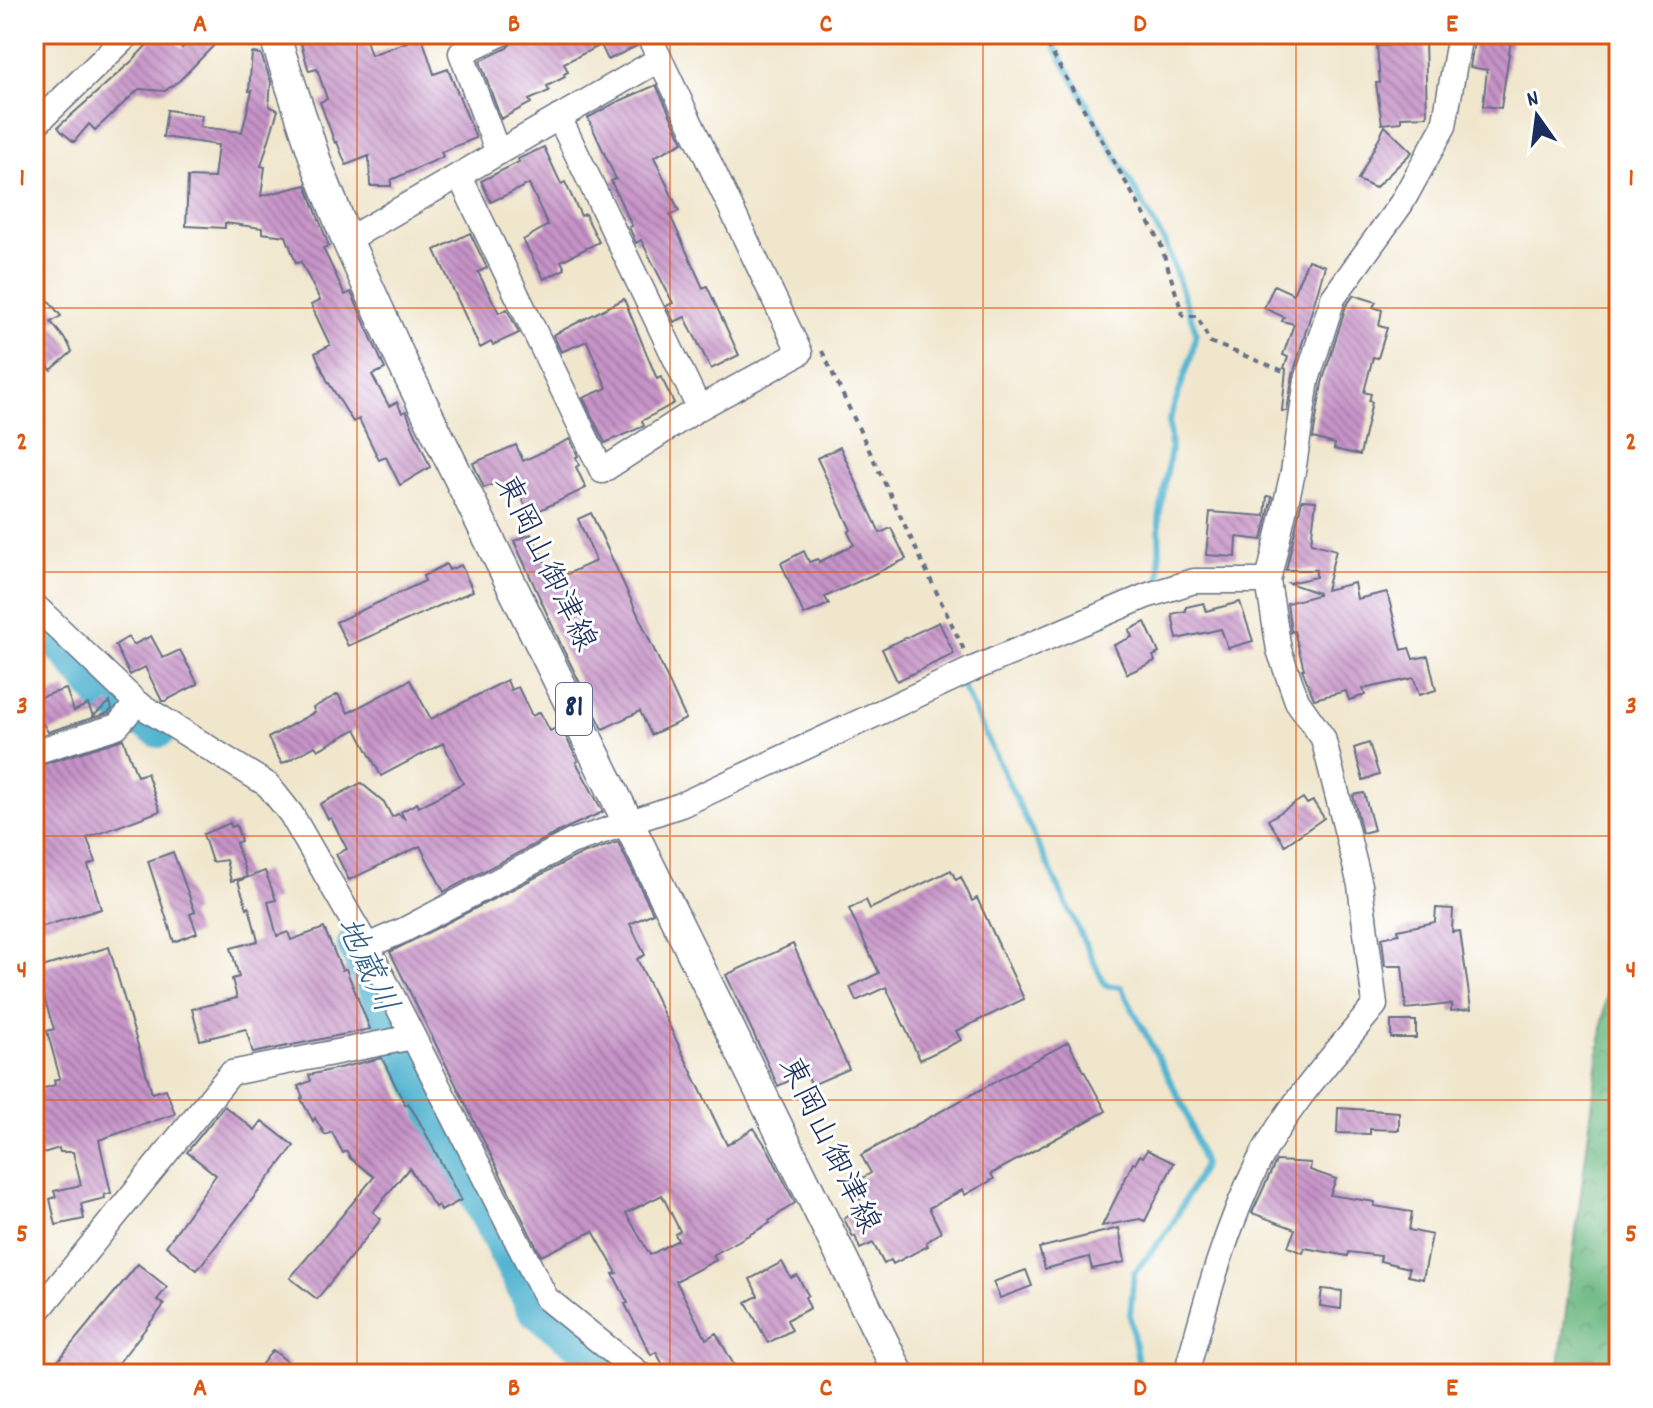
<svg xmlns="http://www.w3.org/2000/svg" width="1653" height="1408" font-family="Dekko,'Klee One',sans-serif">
  <defs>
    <pattern id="forest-crowns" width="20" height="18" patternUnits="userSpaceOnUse" patternTransform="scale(2)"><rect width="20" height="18" fill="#6ab780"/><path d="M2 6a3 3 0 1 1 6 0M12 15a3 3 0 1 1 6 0" fill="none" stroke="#56956c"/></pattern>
    <pattern id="building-back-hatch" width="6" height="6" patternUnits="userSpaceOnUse" patternTransform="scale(2)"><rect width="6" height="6" fill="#c693c6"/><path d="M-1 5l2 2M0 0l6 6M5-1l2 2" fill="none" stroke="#a078a4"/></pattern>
  </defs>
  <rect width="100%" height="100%" fill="#fff"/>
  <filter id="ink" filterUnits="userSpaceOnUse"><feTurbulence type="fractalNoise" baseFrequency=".0125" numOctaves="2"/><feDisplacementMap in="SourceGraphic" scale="16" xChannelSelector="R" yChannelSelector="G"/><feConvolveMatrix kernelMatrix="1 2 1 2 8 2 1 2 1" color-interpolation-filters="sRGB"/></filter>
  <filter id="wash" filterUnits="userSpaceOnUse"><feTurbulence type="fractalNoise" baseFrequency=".006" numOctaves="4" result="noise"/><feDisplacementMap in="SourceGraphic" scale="32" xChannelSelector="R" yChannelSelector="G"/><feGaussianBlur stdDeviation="1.8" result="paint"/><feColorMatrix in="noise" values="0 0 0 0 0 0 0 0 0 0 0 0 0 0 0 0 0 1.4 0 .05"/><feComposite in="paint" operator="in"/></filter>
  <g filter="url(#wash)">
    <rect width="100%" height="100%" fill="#f0e6cc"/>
    <path fill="url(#forest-crowns)" stroke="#42736f" stroke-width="2" d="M1619,933V1374H1558L1605,1005Z"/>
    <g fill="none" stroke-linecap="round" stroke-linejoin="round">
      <path stroke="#51b4d0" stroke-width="6" d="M1048,34L1167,247L1196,332L1192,354L1169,421L1171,449L1159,519L1160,583L1158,584
        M960,681L1105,985L1121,987L1185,1109L1204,1165L1170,1228L1134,1273L1130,1316L1140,1374"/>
      <path stroke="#51b4d0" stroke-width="36" d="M34,623L66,650L105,698L159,730
        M355,945L406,1055L535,1309L617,1374"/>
    </g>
    <g id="blocks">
      <path fill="url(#building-back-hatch)" fill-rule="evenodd" d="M157,34H168L182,48L197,34H225L180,80L165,91L139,89L95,130L89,124L74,142L61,131L58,127L132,61Z
        M304,34H364L371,55L407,42L404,34H421L434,74L448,69L476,138L441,152L443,157L391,180V186H370L369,156L346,165L337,142L335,143L320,102L327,99L317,69L309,71L301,44L307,42Z
        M525,34H633L637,46L608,60L601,45L564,63L568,72L564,74L565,77L547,86L549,91L529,100L531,103L501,119L480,61L507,48L515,39Z
        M1484,35L1511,40L1501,108L1483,106L1487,70L1470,67L1474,42L1483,44Z
        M1398,40H1425L1427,116L1401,117V122L1382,124L1376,83H1380L1377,46L1389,45V42Z
        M252,53L261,54L271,82L269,106L278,110L261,166L265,167L261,196L306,185L329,246L323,248L345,295L351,292L385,369L372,375L389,406L397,402L402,413L406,411L430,467L400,485L386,457L379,460L359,419L353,422L327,380L315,353L330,345L311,305L320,300L301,262L296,263L286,236L262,233V228L225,223V228L186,226L188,177L214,178L218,145L163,137L167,110L202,115L200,127L242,132L252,91H249Z
        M656,85L683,142L654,157L679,211L670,215L703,288L707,286L739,355L711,369L685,317L674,322L666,306L673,303L641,240L636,243L629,227L632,226L611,181L616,179L588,118L615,103Z
        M1385,126L1412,152L1375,188L1358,180Z
        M544,147L561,184L565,182L581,216L585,214L599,242L561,261L565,269L544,279L523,240L548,225L529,184L491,202L481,181L519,162L518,159Z
        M470,233L487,268L478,272L499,313L507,309L519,333L493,345L491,342L480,348L435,250Z
        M1308,260L1325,266L1293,375L1287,411H1282L1286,369L1284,368L1288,357L1283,355L1294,324L1282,321L1284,317L1264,308L1274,285L1293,294Z
        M44,295L61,316L51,322L68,343L72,352L51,370L34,350V302Z
        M1354,295L1376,302L1373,307L1382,310L1379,326L1387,328L1378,358L1373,357L1364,392L1371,394L1369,401L1372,402L1360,455L1334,449L1335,444L1313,438L1322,383L1346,306Z
        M624,299L657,379L661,377L674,403L642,421L644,426L605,443L583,398L607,388L587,341L561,352L553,335Z
        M570,439L578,456L576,457L579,465L576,467L586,488L530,515L515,485L510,487L508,482L500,485L498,482L484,488L473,463L516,445L523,461Z
        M840,447L880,533L891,528L906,559L825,597L829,604L804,615L781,563L804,551L809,562L818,559L819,562L854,545L848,532L851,530L817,458Z
        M1267,496L1272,497L1262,540L1237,537L1236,557L1206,555L1210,512L1265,516Z
        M1302,500L1316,501L1311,543L1336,550L1326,590L1354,583L1357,599L1387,592L1402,650L1409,648L1413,659L1428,656L1436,690L1419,695L1414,678L1363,689L1365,695L1349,700L1346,691L1314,699L1302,669H1304L1294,631L1291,632L1287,603L1318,595V593L1289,583L1316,577V570H1286Z
        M591,513L686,719L651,735L640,711L603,729L563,649L514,541L531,534L554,580L596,561L578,519Z
        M446,564L449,570L461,565L473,591L348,646L336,622L425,581L423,576Z
        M1240,602L1253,641L1228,648L1221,629L1177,639L1172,614L1186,611V607L1204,603L1206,611Z
        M939,622L954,654L897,681L882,649Z
        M1145,622L1159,653L1153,656L1155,661L1127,674L1114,645L1132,637L1129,630Z
        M151,636L163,658L180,650L198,684L165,701H162L145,667L130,675L115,645L128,637L133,645Z
        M410,680L431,719L507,680L511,690L518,687L532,716L540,712L550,731L556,728L559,734L563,731L578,761L576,762L603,812L564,829L444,892L420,846L349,880L336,854L347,849L331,818L328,819L320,804L361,783L384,802L392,817L398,814L404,818L401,812L417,803L419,807L463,783L443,743L381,776L356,729L318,750L315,746L282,764L268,738L315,712L313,708L338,694L348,713Z
        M66,689L74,711L88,704L93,716L110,702L112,709L108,713L48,732L43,724L34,727V699Z
        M123,739L137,776L147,773L160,811L87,838L96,862L88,865L101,909L34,929V767Z
        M1369,743L1379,775L1363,780L1354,748Z
        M1364,793L1374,830L1362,833L1353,795Z
        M1303,798L1307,804L1313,801L1324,818L1285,845L1268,820Z
        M230,823L231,827L236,825L241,841L236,843L247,877L231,881L226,860L212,862L203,834Z
        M618,842L653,913L630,924L645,955L637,959L727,1145L754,1128L769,1151L795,1203L769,1221L770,1223L713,1255L716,1260L676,1281L706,1339L716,1333L739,1374H668L656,1352L651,1355L625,1304L628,1303L613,1274L617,1273L593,1231L541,1256L390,952L577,856ZM662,1195L680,1231L675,1234L678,1240L650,1255L626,1213Z
        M173,852L195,912L190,914L197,933L174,942L148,861Z
        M951,870L956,880L961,877L972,901L977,898L1024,999L956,1031L961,1040L920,1060L886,987L856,1001L850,987L879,973L849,909L866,900L870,909Z
        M265,871L276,900L268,902L277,936L288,932L291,940L324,928L342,970L346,969L370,1029L253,1053L246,1029L200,1040L192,1009L237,998L232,979L239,977L231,948L258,941L249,907L247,908L238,881Z
        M1436,908L1453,909L1452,932L1460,931L1471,1009L1451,1011V1004L1406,1009L1402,966H1385L1382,938L1399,934L1398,930L1435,922Z
        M793,944L849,1069L812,1085L806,1073L778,1086L726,975Z
        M109,947L152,1093L166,1089L175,1114L99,1140L111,1193L104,1195L105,1198L81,1204L84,1219L56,1225L50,1199L56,1197L54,1191L81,1185L73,1152H60L59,1148L34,1156V1091L55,1085L54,1080L60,1078L47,1031L54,1029L37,976L41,975L39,968Z
        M1391,1021H1416V1038H1391Z
        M1068,1042L1106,1111L991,1174L994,1179L965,1195L962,1190L929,1208L941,1232L926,1242L928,1246L893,1264L891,1260L884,1264L873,1243L860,1249L855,1236L853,1237L844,1219L863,1206L852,1184L871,1173L861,1155Z
        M382,1058L405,1105L408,1103L418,1119L461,1200L441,1211L438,1205L435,1207L409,1168L373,1212L381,1219L317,1299L290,1278L374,1177L350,1158L347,1151L343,1153L332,1132L325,1135L315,1118L313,1121L301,1099L303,1098L298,1086L311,1081L309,1075Z
        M224,1106L255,1130L262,1121L294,1146L197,1270L166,1246L216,1175L187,1152Z
        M1338,1108L1399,1112V1130L1370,1129V1134L1337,1133Z
        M1147,1150L1174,1163L1145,1221L1140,1219L1102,1226L1133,1163L1135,1164L1140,1155L1143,1157Z
        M1276,1161L1311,1163L1310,1170L1336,1179L1330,1195L1375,1202L1374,1206L1412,1212L1409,1230L1432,1235L1423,1279L1408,1276L1409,1268L1380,1261L1381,1256L1349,1252L1348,1256L1305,1248L1303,1253L1288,1247L1295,1229L1252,1213Z
        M1119,1228L1125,1262L1092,1269L1089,1257L1045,1269L1039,1248Z
        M782,1262L791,1278L797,1275L808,1295L805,1297L810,1308L787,1320L792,1330L768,1343L746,1302L758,1296L750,1279Z
        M138,1264L167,1287L157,1300L164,1305L117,1365L128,1374H47Z
        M1026,1270L1032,1286L1000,1298L993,1282Z
        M1322,1289L1342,1291L1341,1309L1320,1306Z
        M273,1350L290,1364L282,1374H254Z"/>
    </g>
  </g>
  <g filter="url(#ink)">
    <use href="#blocks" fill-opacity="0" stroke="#666f84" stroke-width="2"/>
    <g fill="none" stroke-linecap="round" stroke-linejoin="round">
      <g stroke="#666f84" stroke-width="27">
        <path id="minor" d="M559,117L699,408
          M34,126L129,34
          M498,153L461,53L501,34
          M459,175L602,471L699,408L800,353L648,34
          M347,240L660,59
          M34,605L137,703L268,785L291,814L367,946L546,1298L640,1374
          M34,752L117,726L137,703
          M367,946L404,930L571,842L681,805L973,669L1146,596L1194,581H1268
          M34,1316L231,1073L413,1037
          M1186,1374C1206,1301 1225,1229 1259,1161C1287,1106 1336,1053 1375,1005L1360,885L1323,738L1297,701L1279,650L1268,581L1293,472L1307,380L1333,298L1401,204L1444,126L1460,34"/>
      </g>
      <g stroke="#666f84" stroke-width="33">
        <path id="major" d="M274,34L317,165L347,240L403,364L899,1374"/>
      </g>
      <path stroke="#666f84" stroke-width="4" stroke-dasharray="6 6" stroke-linecap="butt" d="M1041,34L1160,242L1183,316H1197L1210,342L1286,372
        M822,351L964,650"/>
      <use href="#minor" stroke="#fff" stroke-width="24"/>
      <use href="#major" stroke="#fff" stroke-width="30"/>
    </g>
  </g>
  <path fill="none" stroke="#de5710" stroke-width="2" stroke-opacity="0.55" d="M357,34V1374M670,34V1374M983,34V1374M1296,34V1374M34,308H1619M34,572H1619M34,836H1619M34,1100H1619"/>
  <g text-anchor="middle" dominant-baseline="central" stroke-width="6" stroke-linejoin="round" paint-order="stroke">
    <rect fill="#fff" stroke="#5f6d8e" stroke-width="2" x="556" y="683" width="36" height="52" rx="6"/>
    <g font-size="30" font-weight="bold" fill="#1b2f5e">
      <text x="574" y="709">81</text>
    </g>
    <g font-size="32" fill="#1b2f5e" stroke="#fff">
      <text transform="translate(543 564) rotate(64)">東岡山御津線</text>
      <text transform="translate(827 1146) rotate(64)">東岡山御津線</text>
    </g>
    <g font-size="34" font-style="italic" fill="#2e5e86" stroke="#fff">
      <text transform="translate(364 966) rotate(65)">地蔵川</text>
    </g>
  </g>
  <rect width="1653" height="1408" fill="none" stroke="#fff" stroke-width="88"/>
  <g transform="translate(1537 116) rotate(346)" stroke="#ffffff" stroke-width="6" paint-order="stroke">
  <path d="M0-6L14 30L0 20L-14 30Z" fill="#1b2f5e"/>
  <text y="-12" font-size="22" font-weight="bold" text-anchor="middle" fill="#1b2f5e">N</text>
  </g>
  <rect x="44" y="44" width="1565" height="1320" fill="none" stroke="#de5710" stroke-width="3"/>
  <g font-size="26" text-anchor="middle" font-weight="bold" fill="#de5710">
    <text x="200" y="31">A</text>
    <text x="514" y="31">B</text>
    <text x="826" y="31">C</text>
    <text x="1140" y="31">D</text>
    <text x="1452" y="31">E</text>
    <text x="22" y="185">1</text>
    <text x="1631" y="185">1</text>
    <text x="22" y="449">2</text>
    <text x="1631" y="449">2</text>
    <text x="22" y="713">3</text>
    <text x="1631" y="713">3</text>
    <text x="22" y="977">4</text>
    <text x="1631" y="977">4</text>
    <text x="22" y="1241">5</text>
    <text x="1631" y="1241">5</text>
    <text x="200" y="1395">A</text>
    <text x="514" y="1395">B</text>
    <text x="826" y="1395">C</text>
    <text x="1140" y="1395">D</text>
    <text x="1452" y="1395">E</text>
  </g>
</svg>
